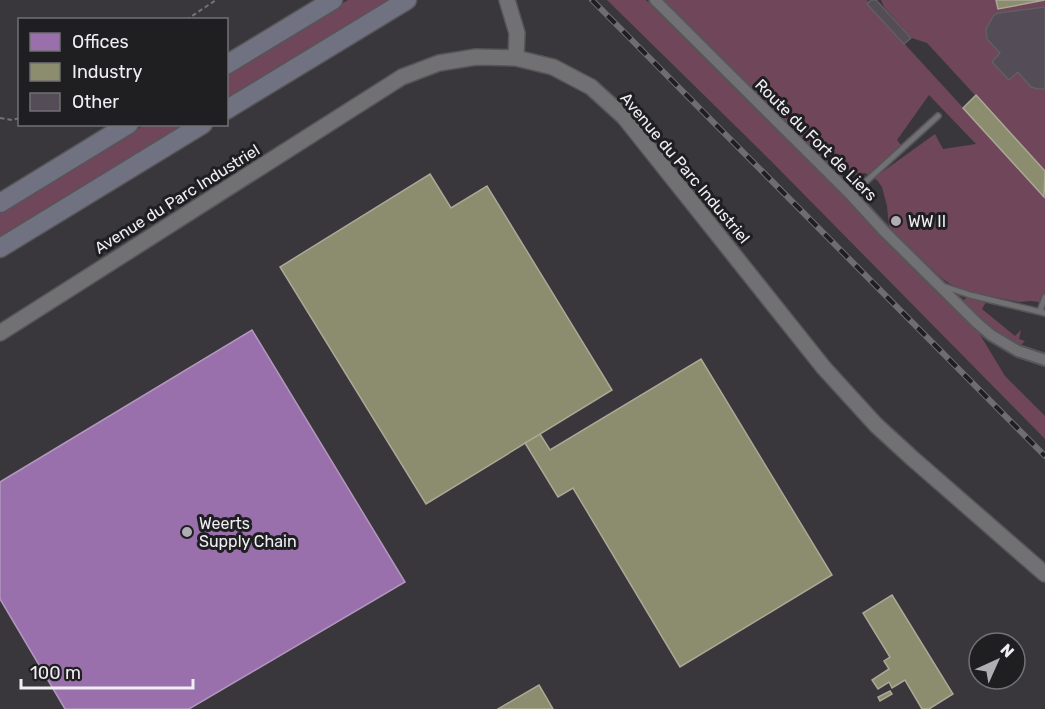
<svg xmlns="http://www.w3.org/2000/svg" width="1045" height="709" font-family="Rubik,sans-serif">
  <rect width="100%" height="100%" fill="#39373b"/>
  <path fill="#70465b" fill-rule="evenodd" d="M348,0H393L227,101V74Z
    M607,0H646L976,328L1005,376L1045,416V439L770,160Z
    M663,0H867L869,2L868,4L1045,197V303L1031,301L1019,302L975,293L962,289L950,284L943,279L898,238L889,226L887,206L882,187L877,180L865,173C857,175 850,178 845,170H834L827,165ZM929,95L976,144L943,149L935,134L878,175L900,153L894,151L901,145L897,140Z
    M881,0H996L998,9L1045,0V7L998,13L1045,84V171L927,43L912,38L884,7Z
    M144,125H187L0,237V212Z
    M967,297L986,302L982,309L1015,336L1021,330L1019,339L1025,341L1020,346L1014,344L983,323L962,302Z"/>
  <path fill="#9970ab" stroke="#b396c0" stroke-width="1.5" d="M252,330L405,582L189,709H65L0,599V482Z"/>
  <path fill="#8c8c6e" stroke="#aaa996" stroke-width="1.5" d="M996,0H1045L998,9Z
    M976,95L1045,171L1044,197L963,108Z
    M430,174L451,208L487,186L612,390L426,504L280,267Z
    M701,359L832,575L680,667L573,488L558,497L525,443L540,434L550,450Z
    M892,595L953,694L929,709H922L905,680L892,688L889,682L878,689L872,680L889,669L884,661L890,657L863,613Z
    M539,685L553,709H498Z
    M890,691L892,694L880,701L878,697Z"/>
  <path fill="#544c56" stroke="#605f62" stroke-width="1.5" d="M871,0H876L911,38L904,44L867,4Z
    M1045,7V89H1038L1031,87L1018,72L1009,80L992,62L1000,53L987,39L986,29L994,15L998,13Z"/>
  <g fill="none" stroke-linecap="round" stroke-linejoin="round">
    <g stroke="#565558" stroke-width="8">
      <path id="lane" d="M851,195L938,116
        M944,288L946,287L970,295L1045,313
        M1040,311L1045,297"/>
    </g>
    <g stroke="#565558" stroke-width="14">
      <path id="street" d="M655,0L851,195L884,231L977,323L991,335L1018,351L1045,360"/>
    </g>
    <g stroke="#565558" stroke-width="18">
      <path id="secondary" d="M507,0L517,33L516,58
        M0,333L402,77L439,63L476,57L516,58L553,67L591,87L624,117L824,368L876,425L912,458L1045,574"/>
    </g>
    <g stroke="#565558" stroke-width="21">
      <path id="highway" d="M226,65L333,0
        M226,110L407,0
        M0,203L129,124
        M0,248L203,124"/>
    </g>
    <path stroke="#727173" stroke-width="2" stroke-dasharray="4.5 3" stroke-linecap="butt" d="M186,20L216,0
      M0,118L12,120L20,118"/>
    <use href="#lane" stroke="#717072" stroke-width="5"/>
    <use href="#street" stroke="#717072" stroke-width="10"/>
    <use href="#secondary" stroke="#717072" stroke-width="15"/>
    <use href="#highway" stroke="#707281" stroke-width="18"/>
    <g stroke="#6e6d6f" stroke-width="6">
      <path id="rail" d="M592,0L1045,456"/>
    </g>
    <use href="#rail" stroke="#1f1e21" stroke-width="4" stroke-dasharray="11" stroke-linecap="butt"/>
  </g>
  <g fill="#afaeb2" stroke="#1f1e21" stroke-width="2">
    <circle cx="896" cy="221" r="6"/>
    <circle cx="187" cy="532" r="6"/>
  </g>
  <g text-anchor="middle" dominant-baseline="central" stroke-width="6" stroke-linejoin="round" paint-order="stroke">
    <g font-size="16" fill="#efeef2" stroke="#1f1e21">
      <text transform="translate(816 140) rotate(45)">Route du Fort de Liers</text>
      <text transform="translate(685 168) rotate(50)">Avenue du Parc Industriel</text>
      <text transform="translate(177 199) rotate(-32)">Avenue du Parc Industriel</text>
    </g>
    <g font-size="16" fill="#efeef2" stroke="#1f1e21" text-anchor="start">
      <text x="908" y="221">WW II</text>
      <text x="199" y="523">Weerts<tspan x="199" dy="18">Supply Chain</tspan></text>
    </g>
  </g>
  <rect x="18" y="18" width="210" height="108" fill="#1f1e21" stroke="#727175" stroke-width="1.5"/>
  <rect x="30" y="33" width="30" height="18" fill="#9970ab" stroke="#727175" stroke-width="1.5"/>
  <text x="72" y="48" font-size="18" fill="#efeef2">Offices</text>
  <rect x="30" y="63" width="30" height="18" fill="#8c8c6e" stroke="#727175" stroke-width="1.5"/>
  <text x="72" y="78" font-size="18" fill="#efeef2">Industry</text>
  <rect x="30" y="93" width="30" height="18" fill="#544c56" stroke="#727175" stroke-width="1.5"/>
  <text x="72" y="108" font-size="18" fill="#efeef2">Other</text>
  <g transform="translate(997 661) rotate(45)"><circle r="28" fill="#1f1e21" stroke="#727175" stroke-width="1.5"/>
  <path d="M0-4.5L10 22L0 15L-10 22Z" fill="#afaeb2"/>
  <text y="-9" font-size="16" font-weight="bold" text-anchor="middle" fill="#efeef2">N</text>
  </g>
  <path d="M21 679v9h172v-9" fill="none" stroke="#efeef2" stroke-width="3"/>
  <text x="30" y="679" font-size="18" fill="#efeef2" stroke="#1f1e21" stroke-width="4.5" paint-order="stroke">100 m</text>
</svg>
